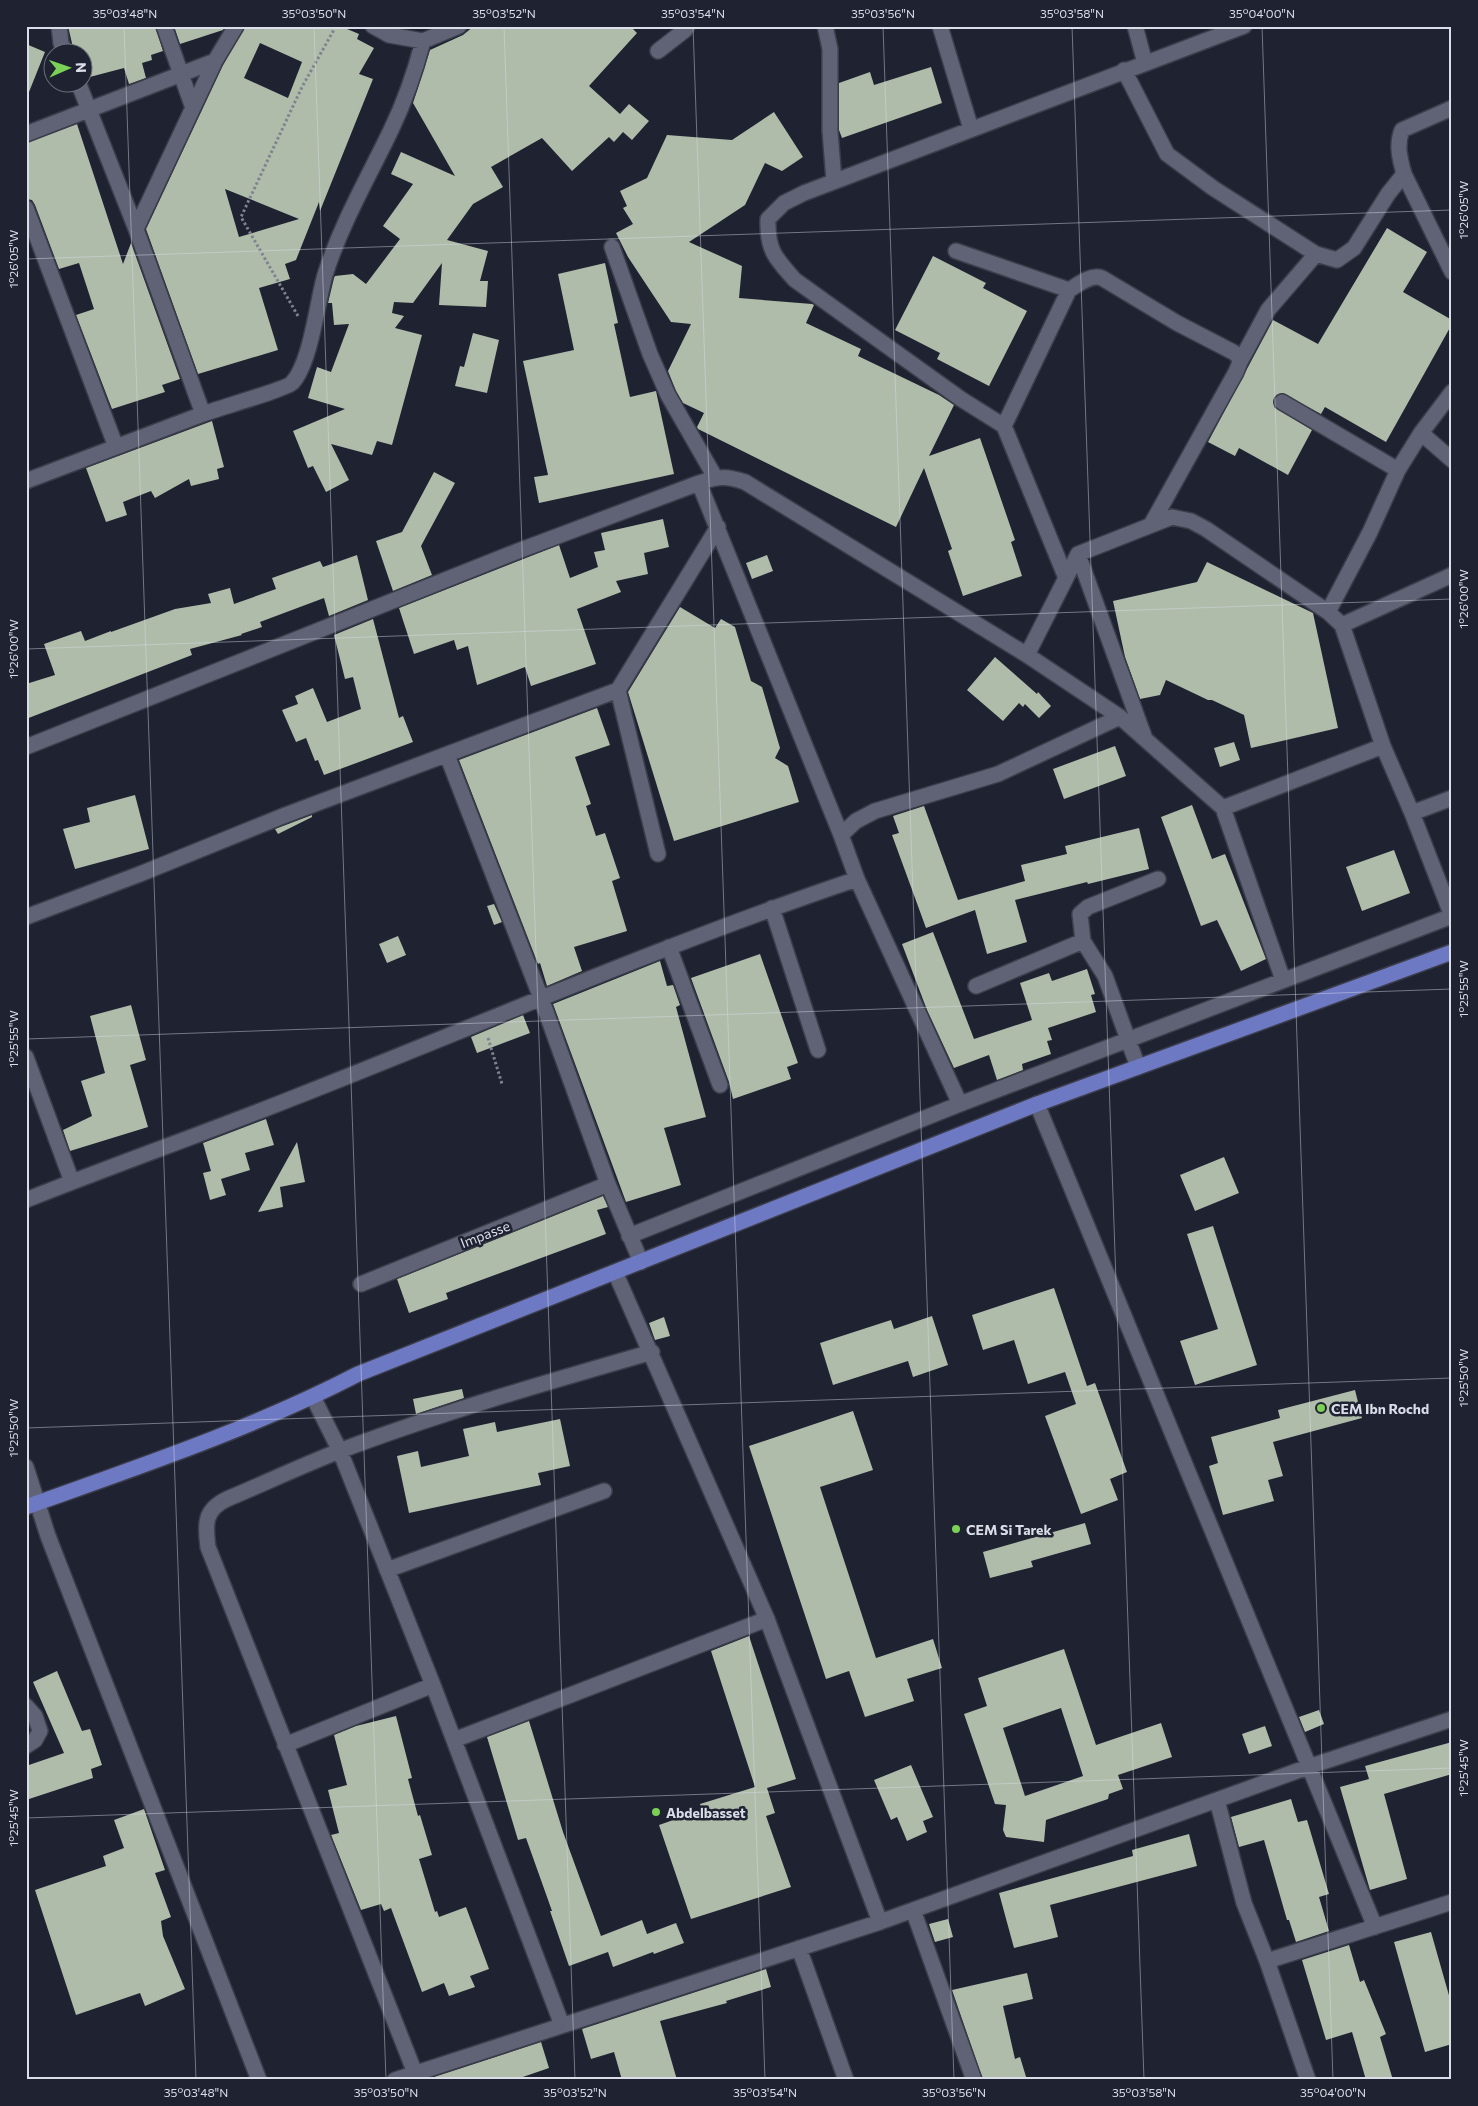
<svg xmlns="http://www.w3.org/2000/svg" width="1478" height="2106" font-family="Commissioner,sans-serif">
  <rect width="100%" height="100%" fill="#1e2231"/>
  <path fill="#afbcaa" fill-rule="evenodd" d="M68,26H155L163,51L151,55L152,60L142,63L146,78L129,84L124,68L86,78L82,74V52H74Z
    M174,26H225L223,30L180,44Z
    M245,26H340L359,34L357,39L374,48L359,74L373,79L320,211L319,202L296,260L285,264L290,279L259,288L278,350L198,374L146,229L223,65ZM260,43L302,62L288,98L244,78ZM225,189L299,219L239,237Z
    M474,26H630L637,33L589,86L620,114L629,104L649,121L632,140L623,132L614,142L609,137L572,171L542,138L491,167L503,187L473,204L447,240L488,251L480,281H488L486,307L439,305L442,263L413,303L394,302L392,313L404,316L395,328L422,335L392,445L377,441L372,455L331,444L349,480L326,492L313,466L308,468L293,431L345,409L308,398L317,367L331,372L349,324L334,325L332,303H328L334,278L335,276L353,274L366,284L400,239L383,226L413,184L391,174L401,152L455,176L413,103L430,50L463,35Z
    M26,44L45,52L27,97H26Z
    M931,67L942,103L842,138L839,130V83L870,72L874,85Z
    M774,112L803,157L782,171L765,163L745,205L689,242L742,266L739,298L812,304L814,305L806,323L861,349L858,356L939,395L954,405L929,456L980,438L1015,540L1011,542L1022,576L963,596L948,551L952,549L924,468L896,527L698,429L697,427L704,413L683,403L676,391L668,371L691,324L671,322L628,257L616,233L633,224L623,208L627,206L620,191L647,178L667,135L732,140Z
    M77,124L123,264L131,243L180,379L162,385L165,392L112,409L76,315L94,309L79,263L59,269L35,205L32,200L26,199V143Z
    M1387,228L1427,252L1403,292L1452,320V324L1386,442L1325,407L1321,414L1282,393L1274,398V407L1312,430L1288,475L1239,448L1235,456L1208,442L1273,320L1318,344Z
    M933,256L986,283L983,288L1027,311L989,386L937,359L940,353L895,330Z
    M605,263L618,323L614,324L630,397L656,391L674,474L539,503L534,477L548,475L523,361L574,350L558,274Z
    M473,333L499,340L487,393L455,386L460,366L464,367Z
    M212,421L224,467L217,469L219,479L191,486L189,479L155,498L151,491L123,502L127,515L106,522L86,468Z
    M434,472L455,483L421,546L432,575L393,591L376,541L402,532Z
    M663,519L669,547L644,553L648,574L616,581L621,592L577,609L596,664L531,686L525,667L477,685L468,646L457,650L454,640L414,654L399,608L559,545L570,578L598,567L594,552L605,550L601,533Z
    M357,555L368,600L329,616L324,598L260,622L262,627L241,634L242,635L190,649L192,655L26,719V684L55,675L44,644L81,631L85,641L111,631V632L175,609L211,603L208,594L230,588L234,604L276,589L272,578L320,561L323,567Z
    M767,555L773,571L752,579L746,563Z
    M1207,562L1313,613L1338,728L1251,748L1244,715L1212,700H1208L1166,680L1160,695L1140,699L1125,657L1113,601L1197,582Z
    M680,607L715,628L721,619L735,627L751,681L762,687L780,748L775,758L788,766L799,802L674,841L628,692Z
    M373,619L399,718L403,716L413,742L324,775L318,760L315,761L306,738L296,742L282,710L298,704L295,696L313,688L327,722L361,709L353,677L345,679L334,635Z
    M995,657L1037,694L1038,692L1051,706L1039,718L1025,704L1023,707L1019,703L1003,721L967,690Z
    M597,708L610,745L575,757L591,804L586,806L596,836L605,833L620,878L612,881L627,931L574,947L582,971L547,986L540,963L538,964L459,760Z
    M1234,742L1240,760L1220,767L1214,748Z
    M1115,746L1126,776L1064,799L1053,769Z
    M135,795L149,849L75,869L63,829L90,822L87,808Z
    M1192,805L1212,859L1225,854L1266,959L1241,971L1217,920L1201,926L1161,817Z
    M924,806L958,900L1025,881L1021,865L1067,854L1065,846L1139,828L1149,869L1088,884L1087,882L1015,900L1027,942L987,954L975,910L926,928L892,835L899,833L893,816Z
    M312,815V817L278,834L275,829Z
    M1394,850L1410,893L1362,911L1346,867Z
    M494,904L502,922L494,925L487,906Z
    M933,932L974,1039L1032,1020L1020,983L1049,973L1052,981L1087,969L1095,994L1091,995L1096,1012L1048,1028L1052,1040L1047,1041L1051,1054L1022,1064L1023,1070L997,1080L989,1055L954,1068L927,1010L902,944Z
    M398,936L406,955L387,963L379,944Z
    M760,954L798,1063L787,1067L791,1079L733,1099L729,1082L691,978Z
    M660,961L667,986L673,985L680,1005L676,1007L706,1117L664,1128L681,1185L626,1202L553,1004Z
    M131,1005L146,1060L130,1065L148,1127L70,1151L63,1130L92,1116L81,1081L105,1073L90,1016Z
    M523,1015L530,1033L477,1053L471,1037Z
    M266,1119L274,1145L245,1153L250,1170L221,1179L226,1195L210,1200L203,1173L211,1171L203,1143Z
    M297,1142L305,1182L280,1187L283,1207L258,1212Z
    M1224,1157L1239,1193L1195,1211L1180,1175Z
    M603,1196L608,1207L597,1210L606,1234L446,1293L448,1299L409,1313L397,1279Z
    M1213,1226L1257,1365L1195,1385L1180,1341L1218,1329L1187,1234Z
    M1054,1288L1087,1386L1095,1383L1127,1472L1110,1479L1118,1500L1081,1514L1045,1416L1076,1404L1065,1372L1028,1384L1014,1340L983,1350L972,1315Z
    M932,1316L948,1365L913,1377L908,1361L833,1385L820,1343L891,1320L894,1329Z
    M664,1317L670,1336L655,1340L649,1323Z
    M462,1389L464,1398L416,1414L413,1399Z
    M1355,1390L1362,1418L1273,1442L1283,1476L1268,1480L1274,1501L1223,1515L1209,1466L1218,1463L1211,1437L1280,1418L1278,1410Z
    M853,1411L873,1470L820,1487L876,1658L933,1639L942,1668L907,1679L914,1701L865,1717L849,1671L826,1679L749,1446Z
    M560,1419L570,1466L538,1473L541,1485L409,1513L397,1456L418,1451L421,1467L469,1456L463,1429L495,1422L497,1432Z
    M1085,1523L1091,1544L1031,1561L1033,1567L990,1578L983,1552Z
    M749,1636L796,1779L767,1788L775,1813L766,1816L791,1887L691,1919L659,1825L702,1810L700,1804L755,1787L711,1651Z
    M1064,1649L1096,1745L1161,1723L1172,1757L1118,1775L1123,1789L1109,1794L1108,1799L1046,1820L1044,1842L1006,1837L1003,1830L1006,1805L995,1804L964,1714L987,1706L978,1678ZM1061,1708L1083,1776L1025,1796L1003,1728Z
    M57,1671L82,1731L90,1729L102,1765L91,1769L93,1778L26,1800V1766L64,1753L33,1682Z
    M1319,1710L1324,1724L1305,1732L1299,1717Z
    M396,1716L412,1778L408,1779L418,1816L420,1815L432,1855L419,1859L435,1912L437,1911L439,1917L466,1907L489,1969L470,1976L475,1987L449,1996L444,1983L422,1992L391,1908L384,1911L381,1904L361,1910L331,1835L339,1833L328,1790L347,1785L334,1735L356,1726Z
    M529,1721L563,1832L601,1936L642,1920L647,1934L676,1923L684,1943L654,1954L653,1952L613,1967L608,1952L569,1966L550,1911H552L526,1838L518,1840L487,1737Z
    M1265,1726L1272,1746L1249,1754L1242,1734Z
    M1452,1742V1774L1384,1794L1407,1879L1370,1890L1340,1787L1369,1779L1365,1766Z
    M911,1765L933,1817L923,1821L927,1832L907,1841L897,1817L891,1820L874,1780Z
    M1291,1799L1298,1822L1307,1820L1329,1894L1319,1897L1329,1931L1296,1942L1289,1920H1287L1264,1840L1239,1847L1231,1817Z
    M144,1809L165,1870L155,1873L171,1917L161,1921L163,1936L185,1989L145,2006L140,1993L76,2015L35,1890L106,1866L103,1856L124,1848L114,1820Z
    M1189,1834L1197,1866L1050,1905L1058,1937L1014,1948L999,1893L1133,1856L1132,1850Z
    M948,1919L953,1937L935,1942L929,1924Z
    M1431,1932L1452,2006V2044L1425,2052L1394,1942Z
    M1349,1945L1360,1982L1364,1980L1386,2034L1380,2037L1393,2080H1366L1352,2032L1326,2040L1302,1960Z
    M766,1969L771,1987L726,2001L727,2003L660,2021L677,2080H622L614,2052L591,2059L582,2029Z
    M1027,1973L1033,1999L1003,2006L1015,2059L1020,2057L1027,2080H983L952,1990Z
    M541,2042L549,2068L514,2080H434V2077Z"/>
  <g fill="none" stroke-linecap="round" stroke-linejoin="round">
    <g stroke="#3b3d4a" stroke-width="18">
      <path id="minor" d="M59,26L61,43L65,52
        M164,26L193,108
        M373,26L389,35L423,41L459,26
        M825,26L830,49V131L834,181
        M940,26L971,129
        M1135,26L1145,63
        M658,51L685,30L687,26
        M1124,70L1167,154L1213,188L1316,254L1337,260L1354,248L1388,194L1404,174
        M78,82L136,229L203,414C216,409 286,389 292,383C311,363 317,302 325,275C341,224 368,178 391,130C405,101 415,72 423,41
        M1452,108L1402,130C1396,145 1400,159 1404,174L1452,272
        M26,134L215,61
        M26,208L116,447
        M136,229L215,61L236,26
        M612,247L650,354L668,395L715,477
        M956,251L1069,290
        M1240,362L1268,310L1316,254
        M1282,402L1398,470
        M1004,426L1069,290C1079,284 1091,274 1102,278L1177,323L1233,352L1238,356L1240,362L1236,372L1152,523
        M1421,433L1452,460
        M26,481L203,414
        M1078,554L1144,736
        M1066,578L1078,554L1172,517L1191,521L1206,529L1328,612L1342,625L1383,746L1412,813L1452,916
        M1328,612L1370,532L1398,470L1421,433L1452,392
        M1342,625L1452,575
        M1027,655L1066,578L1004,426L961,399L795,280C775,258 767,250 768,219L784,203L804,193L1244,26
        M618,690L658,854
        M26,747L518,551L699,483
        M447,755L541,998L608,1184L641,1262
        M1223,808L1383,746
        M1412,813L1452,798
        M841,835L856,821L875,811L998,774L1120,717
        M772,908L818,1050
        M26,917L140,874L283,816L618,690L718,527
        M669,947L720,1085
        M976,986L1083,941
        M26,1057L72,1182
        M1138,1067L1105,976L1083,941L1080,914L1088,907L1158,879
        M960,1104L857,879L841,835L699,483C719,476 726,476 745,482L1027,655L1120,717L1223,808L1283,980
        M1037,1104L1375,1927
        M26,1200C116,1164 208,1132 298,1096C484,1023 667,943 857,879
        M629,1236L960,1104L1452,916
        M615,1272L767,1619L880,1922
        M361,1284L608,1184
        M313,1397L340,1451L433,1685L562,2025
        M26,1467L48,1536L259,2080
        M387,1570L604,1491
        M26,1706L35,1716L40,1731L35,1740L26,1746
        M454,1740L767,1619
        M285,1745L433,1685
        M1217,1800L1244,1903L1267,1961L1308,2080
        M913,1910L974,2080
        M799,1948L846,2080
        M1267,1961L1452,1902
        M415,2073L208,1547C205,1524 204,1510 227,1499C265,1483 303,1465 342,1450C443,1412 548,1382 652,1352
        M395,2080L880,1922L1308,1767L1452,1719"/>
    </g>
    <g stroke="#3b3d4a" stroke-width="18">
      <path id="major" d="M26,1507C138,1467 252,1429 358,1374L1037,1104L1452,952"/>
    </g>
    <path stroke="#7f828f" stroke-width="3" stroke-dasharray="2.5 2.5" stroke-linecap="butt" d="M298,316L241,217L302,87L336,26
      M488,1038L502,1084"/>
    <use href="#minor" stroke="#5f6375" stroke-width="15"/>
    <use href="#major" stroke="#6e79c4" stroke-width="15"/>
  </g>
  <path fill="none" stroke="#dbdde8" stroke-width="1" stroke-opacity="0.45" d="M124,26L196,2080M314,26L386,2080M504,26L575,2080M693,26L765,2080M883,26L954,2080M1072,26L1144,2080M1262,26L1333,2080M1451,26L1452,42M26,259L1452,210M26,649L1452,599M26,1039L1452,989M26,1428L1452,1378M26,1818L1452,1768"/>
  <g fill="#7bd156" stroke="#1e2231" stroke-width="2">
    <circle cx="1321" cy="1408" r="5"/>
    <circle cx="956" cy="1529" r="5"/>
    <circle cx="656" cy="1812" r="5"/>
  </g>
  <g text-anchor="middle" dominant-baseline="central" stroke-width="5" stroke-linejoin="round" paint-order="stroke">
    <g font-size="14" fill="#dbdde8" stroke="#1e2231">
      <text transform="translate(485 1234) rotate(-21)">Impasse</text>
    </g>
    <g font-size="14" font-weight="bold" fill="#dbdde8" stroke="#1e2231" text-anchor="start">
      <text x="1331" y="1408">CEM Ibn Rochd</text>
      <text x="966" y="1529">CEM Si Tarek</text>
      <text x="666" y="1812">Abdelbasset</text>
    </g>
  </g>
  <rect width="1478" height="2106" fill="none" stroke="#1e2231" stroke-width="55"/>
  <g transform="translate(68 68) rotate(88)"><circle r="24" fill="#1e2231" stroke="#6a6d7a"/>
  <path d="M0-4L9 19L0 12L-9 19Z" fill="#7bd156"/>
  <text y="-8" font-size="14" font-weight="bold" text-anchor="middle" fill="#dbdde8">N</text>
  </g>
  <rect x="28" y="28" width="1422" height="2050" fill="none" stroke="#dbdde8" stroke-width="2"/>
  <g font-size="12" text-anchor="middle" fill="#dbdde8">
    <text x="125" y="18">35°03'48"N</text>
    <text x="314" y="18">35°03'50"N</text>
    <text x="504" y="18">35°03'52"N</text>
    <text x="693" y="18">35°03'54"N</text>
    <text x="883" y="18">35°03'56"N</text>
    <text x="1072" y="18">35°03'58"N</text>
    <text x="1262" y="18">35°04'00"N</text>
    <text transform="translate(1464 210) rotate(-90)" y="4">1°26'05"W</text>
    <text transform="translate(14 259) rotate(-90)" y="4">1°26'05"W</text>
    <text transform="translate(1464 599) rotate(-90)" y="4">1°26'00"W</text>
    <text transform="translate(14 649) rotate(-90)" y="4">1°26'00"W</text>
    <text transform="translate(1464 989) rotate(-90)" y="4">1°25'55"W</text>
    <text transform="translate(14 1039) rotate(-90)" y="4">1°25'55"W</text>
    <text transform="translate(1464 1378) rotate(-90)" y="4">1°25'50"W</text>
    <text transform="translate(14 1428) rotate(-90)" y="4">1°25'50"W</text>
    <text transform="translate(1464 1768) rotate(-90)" y="4">1°25'45"W</text>
    <text transform="translate(14 1818) rotate(-90)" y="4">1°25'45"W</text>
    <text x="196" y="2097">35°03'48"N</text>
    <text x="386" y="2097">35°03'50"N</text>
    <text x="575" y="2097">35°03'52"N</text>
    <text x="765" y="2097">35°03'54"N</text>
    <text x="954" y="2097">35°03'56"N</text>
    <text x="1144" y="2097">35°03'58"N</text>
    <text x="1333" y="2097">35°04'00"N</text>
  </g>
</svg>
